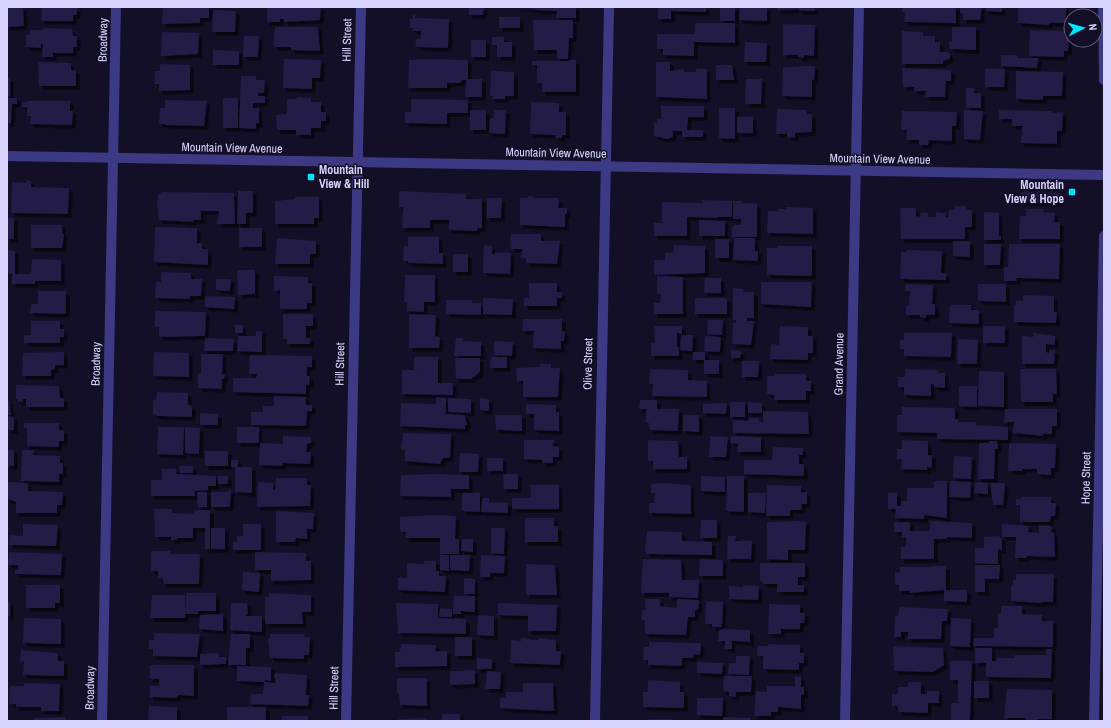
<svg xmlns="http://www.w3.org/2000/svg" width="1111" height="728" font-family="'Archivo Narrow',sans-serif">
  <defs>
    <filter id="shadow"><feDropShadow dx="3.5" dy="3.5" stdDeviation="0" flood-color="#0009"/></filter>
  </defs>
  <rect width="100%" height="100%" fill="#130f26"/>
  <path fill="#241b47" filter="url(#shadow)" d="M7,7H23L24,26L7,27Z
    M42,7H77V15H73V21H41Z
    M163,7H209V18H200V23L162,24Z
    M267,7H321L320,20L284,22V19H280V22H267Z
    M469,7H484L483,15H469Z
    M517,7H576V18H556L557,11L535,10V9Z
    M658,7H706V12L671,11V19H658Z
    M720,7H735V21H720Z
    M740,7H767V21L739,20Z
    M777,7H815V11H799V9L777,10Z
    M902,7H956V23L904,22L905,12H902Z
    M960,7H982L980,20H963V13H960Z
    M986,7H1002V12L986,11Z
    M1018,7H1066V23H1049V25L1018,23Z
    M213,10L236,11L235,32H212Z
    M413,15H415V18L449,19L448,48L417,47L415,42L417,39H421V31H413V28H410V19H413Z
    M499,17H520V28H499Z
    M533,20H573V38H569L568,59H557V50H534Z
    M695,23H735V43L694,42V56L663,55V49H657V34H695Z
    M783,24L815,25L814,56L804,55V58L798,57V55H783Z
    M275,27H318L320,51L291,50V47H275L273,45Z
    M952,27H976V50L950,49L949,41H952Z
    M43,28L72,29L73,36H77V47H73V53H53V57H42L43,44H41V48L26,47V35H30V30H43Z
    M1030,30L1064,31V37H1069L1068,51H1064V57L1029,56Z
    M902,31L923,32V36H935V42H940V52H948L950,54V59L943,61V64H902Z
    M162,32L199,33L198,54L161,56Z
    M244,36H259L258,57H243Z
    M492,37H504V42H512V57H497V45H492Z
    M471,40H486V57H471Z
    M745,42L767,43L766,62H744Z
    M213,50L239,51V65H213Z
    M1001,55H1017V58H1038L1037,68L1001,66Z
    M284,59L321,60L320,78H312V89L283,88Z
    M424,59L468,60V79H482V97H465L466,80H462L460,83H447V88H408L409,60Z
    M569,60H576V92H542V83H537V65H532V61H569Z
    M38,62L71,63V70H76V86H39Z
    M656,62H670V71L684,69V72H696V69H707V99L656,97Z
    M160,64L190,65V90L159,91V84H154L155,71H160Z
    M716,65H732L734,80H716Z
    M808,66H815L814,80H812V97L782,96L783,67Z
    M902,68L951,70V81H946L945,97H925L926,91H914V87H903Z
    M985,69H1005L1004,87H985Z
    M491,71L514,72V96H505V99H492L493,96H490Z
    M1016,71L1063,72L1062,96H1043V100L1016,99Z
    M241,76H256V80H265L264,93H258V96H265V103H253V108H259V124L256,123V129L239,128Z
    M7,78H10V96H7Z
    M746,79H762L761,104H745Z
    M966,88H974V93H981V108H966Z
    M297,97L311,98V102H321V112H326V121H321V128H311V135H296V130H277L276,115L287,114V99H297Z
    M7,98H17V104H12L11,123H7Z
    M223,98H238V128H223Z
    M411,99L468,100V113H447V124L405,123V112H411Z
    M165,100L207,101L204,126L165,125V124H159L160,108H165Z
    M28,101H70V111H73L72,125L30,124L31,116H27V107H22V102H28Z
    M531,102L559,103V112H566V135H562V138H555L556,135L530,134Z
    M661,106H704V117H688L687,130H703V137H682V131H673V137L667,139L654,136V123H657V119H661Z
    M719,108H735V138L733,139L719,138Z
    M777,109L807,110V114H812V132L795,133V138L787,137V132L786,134H776Z
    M470,110H486V130H470Z
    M494,110H506L505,133L503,134L489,133L490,118H494Z
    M964,110L983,111L980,140L964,139Z
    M999,110L1052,111V113L1063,112L1062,131H1057V144L1021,143L1022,126H1012V119H999Z
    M902,111L957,112L956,126H952V141L929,140L928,145H919V140H906L907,130H901Z
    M737,117H753V133H737Z
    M26,181H31V187L69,188L68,214L11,213L12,182L26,183Z
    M238,191H253V213H246V224H237Z
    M399,191L466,194V199H482V228H477V231L449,230V220H430V228H402L403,207H399Z
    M162,192L234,193L235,224H217L219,211H201V220H193V222L159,220L157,201L158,195Z
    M1021,192L1061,193L1060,203L1021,202Z
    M528,196H533V198H559L558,208H567V214H565V227L520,225V198H527Z
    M295,197H319V218H314V224H275V201L295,199Z
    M487,198H502L501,218H487Z
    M702,200L732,201V217H717L718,218L687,217V236H654V223H662V202L702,203Z
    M733,201H742V203L757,204V237H732V227H734V225H741V219H733Z
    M955,206H966V210H972V227H965V239H901L900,208H916V216L921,217L920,213H928V217H936V212L946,213V217H948L949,210H955Z
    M786,207L813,208V234L767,233L768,211H778V209H786Z
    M1026,209H1044L1043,212L1055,213L1054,222H1060V239H1019L1020,216H1026Z
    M984,212L999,213V236H1001V240H984Z
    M7,218H14V239H7Z
    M699,220L725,221V236H699Z
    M31,225H62V234H64L62,248H31Z
    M155,227L197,228V243H202V249H208V265L154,262Z
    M239,228H262V247H239Z
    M511,234H541V241H560L557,264L526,263V258H521L522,249H510Z
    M408,237H439V253H443V264L408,263V261H403L404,246H408Z
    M277,238L316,241V254H310V264H275Z
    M734,238H755V251H758V261L733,260Z
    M715,239H729V258H715Z
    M953,241H970V257L953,256Z
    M984,244H1001L1000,265H984Z
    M1009,244H1060L1059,279L1016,278L1017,281H1004V267H1008Z
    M484,245L492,246V254H495V252L511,253L510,274L483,273Z
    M674,245L705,246V273L654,275V260H665V253H673Z
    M777,246H812V276L767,275V248H777Z
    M7,250L15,251V274H31L32,259L61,260V281H35V284H12V274L7,273Z
    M907,250L942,251L941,273H946V280L900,279L901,252H906Z
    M453,254H468V272H453Z
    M237,270H255V294L238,295Z
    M161,272L191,273V279H202L201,296H190V299L155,298L156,282H161Z
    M405,275H435V302H424V312L407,311V302H404Z
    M274,276L308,277V283H312V303H307V309H280V290L274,291Z
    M657,276L683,277V314H654V303H660L661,294H657Z
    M705,278H721V293H704Z
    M216,279H231L230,291L216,290Z
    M761,282H812L811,307L761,304Z
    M529,283H557V292H562V298H557V306H524V298H529Z
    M906,284L933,285L932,304H935V315H926V318L920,317V315H906V306H909L910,291H905Z
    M978,284H1006V302L978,301Z
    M733,288L744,289L743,292H754V318H747V321H754L751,345L732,344L733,323H736V320H733Z
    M38,291H66V314L30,313L31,304H38Z
    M1023,295L1054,296V312H1057L1056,323L1014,322V305H1016V301H1023Z
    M205,296L235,297L234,309L205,307Z
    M483,298L513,299L512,315L483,314Z
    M695,298H727V314H695Z
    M446,300H472V303H481V315L446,314Z
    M950,305H971V310H979V324L949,323Z
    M155,311L206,312L205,336L159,337V327H155Z
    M283,314H313V326H306V338H310V344H287V339H283Z
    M409,314L436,315L435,336L440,337L439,348H409Z
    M523,319H562V331H565L564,341H561V349L533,348L534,331H522Z
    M708,320H723L722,335L707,334Z
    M31,321H60V329H64V337H60V343H24V335H31Z
    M235,325H243V333H235Z
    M654,326H682V334L677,333V347H679V356H651V343H655Z
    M780,326L808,327V336H813V353H808V360L770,359L771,344L779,345Z
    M983,326H1005V343H983Z
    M256,331H262V352L237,351L238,336H256Z
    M904,333H952L951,357L904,356V349H900V340H904Z
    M1033,333L1055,336V345L1046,344V352L1049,353V350H1055L1054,364H1022V336L1033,337Z
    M681,335H693L692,351L680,350Z
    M705,336L721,337L720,352L704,351Z
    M205,338L234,339L233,351H204Z
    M456,338H463V341L481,342V356H454Z
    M958,339L978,340L977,364H957Z
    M494,341L513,342L512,356L494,355Z
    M731,350L741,351L740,358H731Z
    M64,352V365H55V369L51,370V376H22L23,353Z
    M154,352L189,353V377L153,376Z
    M693,352H705V360H719V374H704V360H693Z
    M201,354H223L222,374H225L224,379H222V389L198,388V374H201Z
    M250,355L312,356V367H307V376H310L309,385H306V394L233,392V378H256L257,374H249Z
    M414,357H438V383H453V395L402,394V370H419L414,369Z
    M491,357H507V368H490Z
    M455,358H480V372L471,379H456Z
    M742,361H759L758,377H742Z
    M540,364H551V368H560L558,397H523V381H517L516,368L540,367Z
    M650,369L688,370V380L707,381V397L652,396L653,384H649Z
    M905,369L938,370L939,373H945V388L934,387V385L931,384V396L904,395V387H898V377H905Z
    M1020,369H1056L1057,394H1053V402H1021Z
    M979,371L1004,372V407L978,406Z
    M775,374H806V381H811V391H806V400H774V395L767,394V376H775Z
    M16,385L59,386L60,398H64V407H26V399H23V402H18V399H16Z
    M959,386H977V407L959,406Z
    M157,392L188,393V405L192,406V417L157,416L156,415L153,414V400H156Z
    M274,396L306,397V405H312V411H307L306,426L251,425V412H263V406H274Z
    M436,397L446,398V414L465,415L467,425H465V429L400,426L401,403L436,404Z
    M448,398L471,399V413L448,412Z
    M480,398L489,399V411L480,410Z
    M640,400H657V409H679L678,431L650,430L649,423H646V409H639Z
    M7,401H9L11,415H7Z
    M730,402H745V417H730Z
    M748,402L762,403V413H748Z
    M719,403H727L726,414L703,413V404Z
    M526,404L556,405V412H559V431L534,430V414H526Z
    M902,407L955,408V419H958V422H976V425L1008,427V440L937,439V433L897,432V415H902Z
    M1005,409H1057V426H1052V434H1043V436L1013,433L1014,422H1004Z
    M763,411L808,412L809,434L733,433V420L748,421V418H760L759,421L763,422Z
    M200,413L218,414V425H200Z
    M495,415H522V431L496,430Z
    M683,415H699V432L683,431Z
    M7,416L14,417V430H7Z
    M24,423H59V430H64V441H59V447L27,446V428H24Z
    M158,427H184L183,455L157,454Z
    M185,427L200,428L199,454L185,453Z
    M237,427H259V443H237Z
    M403,433L451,434L450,458H443L440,464L405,461V450H401Z
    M283,436L310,437L312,442L307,444L306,452H311L310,464L282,463L283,466L259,465L260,443L283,444Z
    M710,436L728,437L726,457H709Z
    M731,436L761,437V452H737L738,444L730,443Z
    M524,440H554L553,446L559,447V457H553V463H542V460L524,459Z
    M648,440L678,441L679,457H687V469H653V461H648Z
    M902,440L928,441V455H932V468L927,467V470L901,469L902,459H897V449H902Z
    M989,441H997L998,449H995L994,479H978L979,443H989Z
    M1009,443L1056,444L1055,468H1051V475L1037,474V469H1022V471H1008Z
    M773,447L803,448V455H799V464H804V476L744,474V460H772Z
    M7,450H14V466H7Z
    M22,450H34L33,455L60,456V463H63V474H59V482L21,481Z
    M205,451H228V466H205Z
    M460,453L479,454L478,472H459Z
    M954,456L972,457L971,479L953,478Z
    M487,458H503V471H487Z
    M231,460H238V467H252V493L235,492V467H231Z
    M179,466H193V473H180Z
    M162,469H176V474L216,476V486H208V490L195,491V496H151V480H162Z
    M434,474L469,475V489H451V497L400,496L401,475Z
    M503,474H518V489H504Z
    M218,476H228V484H218Z
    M701,476L725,477V492L701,491Z
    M727,476H744V512L726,511Z
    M276,478H307V485H311L310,506L257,507L258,482L273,483V490H275Z
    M934,481H947V518L924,515V519L895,518L896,509H888V493H897V506H901V501H907V488H934Z
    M950,481L971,482L970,498L949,497Z
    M7,482L28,483V491L63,492L62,505H57V513H16V502L7,499Z
    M975,482L988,483V494L974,493Z
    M664,483L691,485V514L649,513V503H654L655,493H651V484Z
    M990,483H1005L1003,505H993Z
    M530,485H559V509H512V498H531Z
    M767,485L801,486V492H807V504H802L801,510H790V516H766Z
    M228,490H231L230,507H211V492H228Z
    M197,492H207V507H198Z
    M462,493H480V512L462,511Z
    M748,493H766L765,513L748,512Z
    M1021,497H1051V503H1056L1055,516H1051L1050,522H1020V505H1016V499H1021Z
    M482,498H489V502L508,503V513L481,512Z
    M154,509H172V513L194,514V510H210V549H205V528H193V538H177V540H171V537H155Z
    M276,511L314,513L313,529H307V539L296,538L295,542H276Z
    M433,515L456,516L455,539H459V554H440V538H405L406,532H400V517Z
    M525,518H554V526H558V542H525Z
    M701,520H717V538H700Z
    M800,521L806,522L805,550H788V560L767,559V522Z
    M930,521L972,523V538L947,537V539H934V559H901V547H906V537H902V532H894V522H910V531H930Z
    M23,524L58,525L56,546L9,545L10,535L23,536Z
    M243,524H261V550H233V542H237V536H243Z
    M1002,524L1029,526L1028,532L1039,533V525L1052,526L1051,532H1054L1055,557L1027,556V558H1015L1016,537H1002Z
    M211,528H225V549H211Z
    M491,528H505L504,554L491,553Z
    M647,531L682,532V541L712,542V555L646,554V550H645Z
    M728,536H736L735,541H752L751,559H727Z
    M1000,536L1002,539V550L998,549V564L975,563V548H984V537Z
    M462,539H473V552L461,551Z
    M151,551H170V554H200L199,584H164L162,578H158V571H151Z
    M9,552L62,554L61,575L15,574V570H18V565H8Z
    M255,552L306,553V561H311V580L271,581V570H255Z
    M440,555H449V571L440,570Z
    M450,555H470L469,571L450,570Z
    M481,555L505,556L504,573H490V577H480Z
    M643,559L681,560L682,580H699L698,598L669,597V593H641Z
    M700,559L723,560V576H699Z
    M424,561H436V571H439V576H446L445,592L398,590V577L407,578V563L424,564Z
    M760,563H805V577H798V585H804V592H777V584H764L760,580Z
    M526,564L555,565L557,595H526Z
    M975,565H1000L999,579H985V592H975Z
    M931,566H946V590H967V602L944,601V590L910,593V591H899V585H895V572L900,573V567H931Z
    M243,572L260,573L259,592L242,590Z
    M1016,574H1054L1053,602H1042V603L1011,601V586L1013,585V580H1016Z
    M464,578L475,579V594H464Z
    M26,585H60V603H55V608H26Z
    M743,585L759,586L758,600L729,599V586L743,587Z
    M186,593H216V611H198V614H185Z
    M269,593L311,595V612H302L303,624H265V597H269Z
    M152,595H185V618H150Z
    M454,596H475V612L461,611V614H453Z
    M645,599H660V606L677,608V599L699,600L698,610H695V617H688L686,635L645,634V620H642V610H646Z
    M706,601L723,602L722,627H712V624H705Z
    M7,602H10V616H7Z
    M231,603H247L248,614H246V616H262V632L230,630Z
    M396,603L438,604V618L466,619V634L398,633Z
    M498,603L557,605L556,631H528V616L498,615Z
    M769,604L800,605V613H805L804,623H800V629H781V634H768Z
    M1001,606H1022V614L1042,615V621H1053V647L973,646L974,638H994V628H998V614H1001Z
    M899,607L948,609L947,621H942L941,639H908V632H901V637H894L895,616H898Z
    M440,608L452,609V617H439Z
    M223,614V631L199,629L200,615Z
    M478,615L494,616V636L477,635Z
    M24,618L61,619V644L23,643Z
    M951,618L971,619L970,647L950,646Z
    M724,629L750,630V642L732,641V649H725V641H718L719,630Z
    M154,633L200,634L197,657L153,656V649H149V640H154Z
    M231,634H250V648H246V665H228Z
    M270,634H305L304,637H310L309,655H304V659L270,658L268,639H270Z
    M455,637H472V656H455Z
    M521,638L531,639V640H538V638L556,640V651H561L560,665L510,663L511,640L521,641Z
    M649,642L701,643L700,655L694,654L693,658H682V666L648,665V660H643L644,647H649Z
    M401,644L436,645L435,651H447V666L395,667V652H400Z
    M768,644L800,645V653H804V663H799V670L763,669V656H757L758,646H768Z
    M893,646L943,648L944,665L933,672L894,671Z
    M975,648H992V661H996L997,658H1015V655H1046V649H1052L1051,678L986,677V663H975Z
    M21,650L58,653V661H64V676L23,675L24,661L20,662Z
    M219,653V657H226V664L200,665V654Z
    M736,656H750L749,675L728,674L729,663H736Z
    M477,658L492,659V669H477Z
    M950,661H972L970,721L951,720V703H958V680H950Z
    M697,662L723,663L722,674L697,673Z
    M150,665H194V696L178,695L177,698L150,697V686H159V679H150Z
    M237,666L271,667V681L265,680V682L276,683L274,675L276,673L307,675L306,695H309L308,706L250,704L251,694H263L264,682L237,681Z
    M465,670H475V684L450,685V671H465Z
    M487,671L501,672L500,689H485Z
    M724,676H752L751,692H736V697L729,696V692L723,691Z
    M795,676L801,677V687H804V695H801V709L778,707V712H771V716H754L756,691L767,692V686H795Z
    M397,678H427V706L400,705L399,693H397Z
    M648,680L680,682V692H684V708L643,707V692H648Z
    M974,681H989V698H974Z
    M908,682H921V694H927V691H939V703H928V713L899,712L897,706H892V694H898V687H908Z
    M24,683L60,684L59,711H41V707H16V704H9L10,686H24Z
    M523,683H553L554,711L500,708V698H506V692H523Z
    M1007,689L1052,690V719H1037V721H1026V718H1004Z
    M697,698H723L722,716L697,715Z
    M149,706L177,707V721H148Z
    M227,707H266V721H227Z
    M442,714H460V721H442Z
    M282,716H308V721H282Z
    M66,717V721H34V718Z
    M723,717L751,718V721H723Z
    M427,718V721H397L399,719Z
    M649,719H672V721H649Z"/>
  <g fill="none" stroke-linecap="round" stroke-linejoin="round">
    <path stroke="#3d3a85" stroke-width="10" d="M1103,7L1104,80
      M102,721L116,7
      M346,721L361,7
      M595,721L609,7
      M845,721L859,7
      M1094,721L1104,236"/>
    <path stroke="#3d3a85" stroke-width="10" d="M7,156L1104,175"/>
  </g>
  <g fill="#00e5ff" stroke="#130f26" stroke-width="1.5">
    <rect x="307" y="173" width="8" height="8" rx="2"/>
    <rect x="1068" y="188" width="8" height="8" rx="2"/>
  </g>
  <g text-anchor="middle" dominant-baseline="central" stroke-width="3" stroke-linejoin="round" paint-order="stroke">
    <g font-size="12" fill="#d9d4ff" stroke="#130f26">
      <text transform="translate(103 40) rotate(-89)">Broadway</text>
      <text transform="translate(347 40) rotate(-89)">Hill Street</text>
      <text transform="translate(232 148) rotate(1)">Mountain View Avenue</text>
      <text transform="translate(556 153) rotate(1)">Mountain View Avenue</text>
      <text transform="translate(880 159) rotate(1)">Mountain View Avenue</text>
      <text transform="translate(96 364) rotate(-89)">Broadway</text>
      <text transform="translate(340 364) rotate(-89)">Hill Street</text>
      <text transform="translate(588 364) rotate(-89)">Olive Street</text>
      <text transform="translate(839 364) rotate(-89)">Grand Avenue</text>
      <text transform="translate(1086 478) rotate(-89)">Hope Street</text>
      <text transform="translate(90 688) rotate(-89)">Broadway</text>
      <text transform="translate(334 688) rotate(-89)">Hill Street</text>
    </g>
    <g font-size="12" font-weight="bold" fill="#d9d4ff" stroke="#130f26" text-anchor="start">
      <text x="319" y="170">Mountain<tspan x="319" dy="14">View &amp; Hill</tspan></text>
      <text x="1064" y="185" text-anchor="end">Mountain<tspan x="1064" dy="14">View &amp; Hope</tspan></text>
    </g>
  </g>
  <rect width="1111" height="728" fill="none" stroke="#d9d4ff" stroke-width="16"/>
  <g transform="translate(1083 28) rotate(84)"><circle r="19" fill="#130f26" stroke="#625e7d"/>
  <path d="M0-3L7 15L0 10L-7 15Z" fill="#00e5ff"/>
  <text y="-6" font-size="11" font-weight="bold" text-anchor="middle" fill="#d9d4ff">N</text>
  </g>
</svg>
